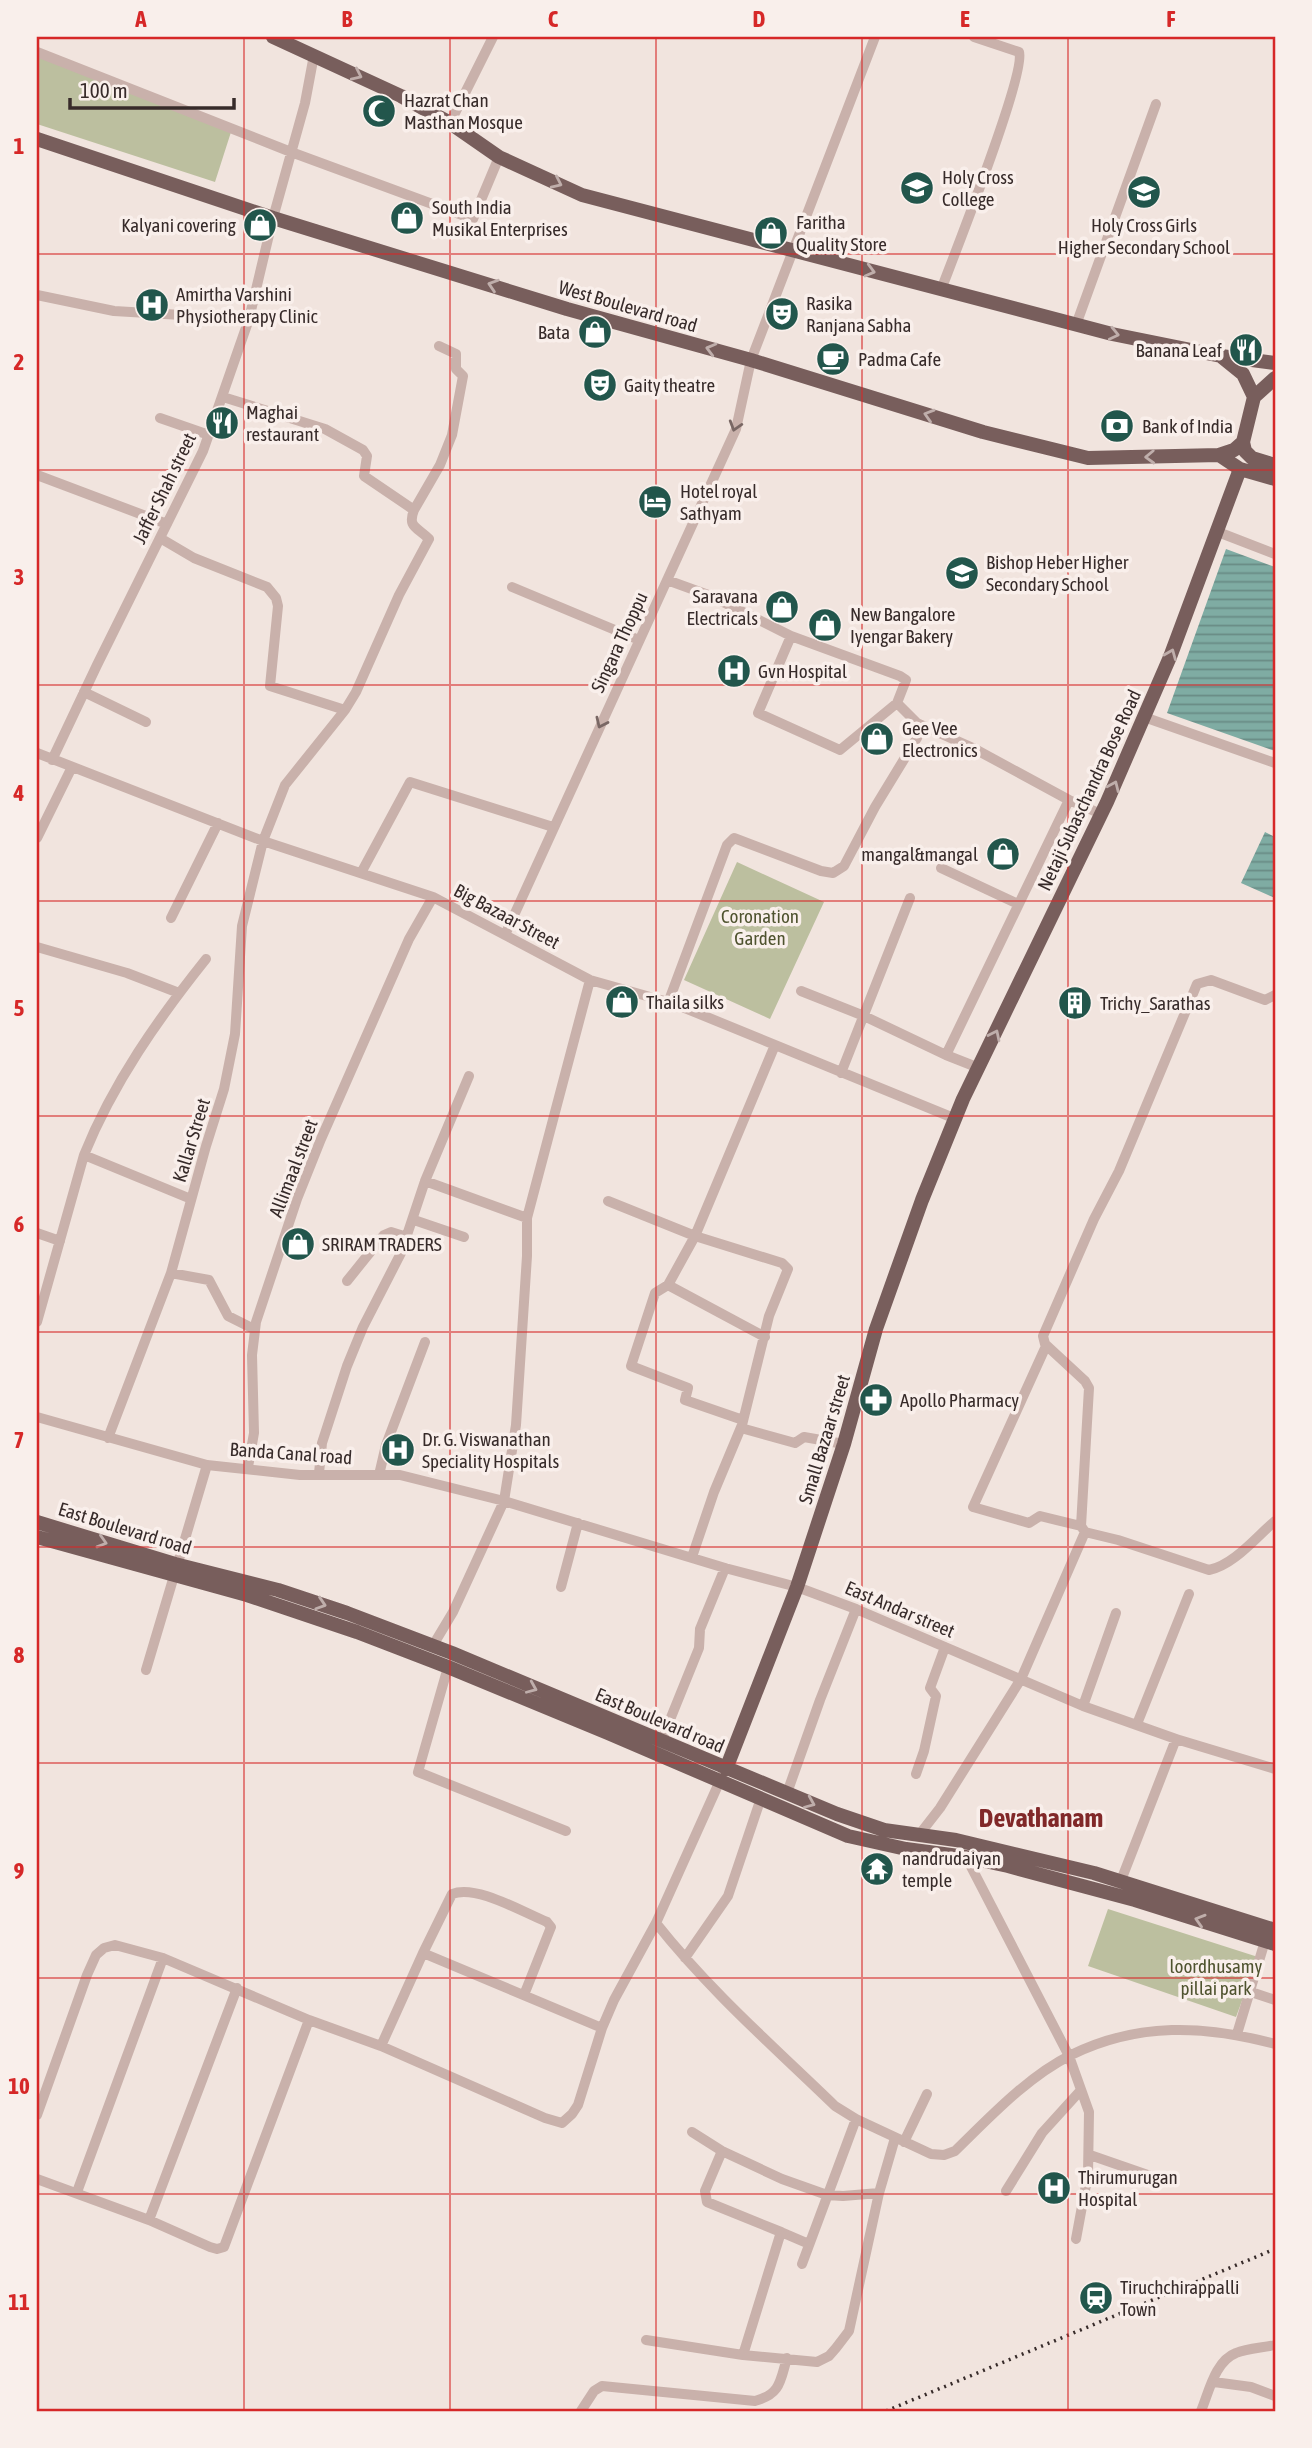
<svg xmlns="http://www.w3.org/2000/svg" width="1312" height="2448" font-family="'Asap Condensed',sans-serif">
  <defs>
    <pattern id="water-rules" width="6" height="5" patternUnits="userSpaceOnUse" patternTransform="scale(1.75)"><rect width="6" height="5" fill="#7faca3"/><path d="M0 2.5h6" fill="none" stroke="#698c85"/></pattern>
  </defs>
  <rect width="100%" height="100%" fill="#f1e4de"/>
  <path fill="#bcbf9f" d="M37,55L231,132L215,182L37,124Z
    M737,862L824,902L770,1019L684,980Z
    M1108,1909L1258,1957L1236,2017L1088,1966Z"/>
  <path fill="url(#water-rules)" d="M1226,549L1275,567V751L1167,713Z
    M1265,832L1275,837V898L1241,883Z"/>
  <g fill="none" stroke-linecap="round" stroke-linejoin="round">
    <path stroke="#c9b1ab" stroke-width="10" d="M37,52L291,152L473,219L499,157
      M450,123L493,37
      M941,290C953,258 1027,71 1019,52L974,37
      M37,295L114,311L249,319
      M1076,325L1156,104
      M160,418L209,435
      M37,475L167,524
      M414,510L440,465L452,435L463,376L456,369V354L439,346
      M1218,532L1275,554
      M160,538L194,558L267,587L276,598L278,606L270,686L345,710
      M667,580L711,596L791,636L900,676L906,680L897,703L917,723L973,748L1069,800
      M512,587L639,640
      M791,636L758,713L840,750L897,703
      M84,692L146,722
      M1144,717L1275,763
      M37,753L263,841L433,897L590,980L675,1004L956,1119
      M52,760L97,665L203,451L249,319L273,218L305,103L314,55
      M37,838L72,767
      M941,868L1018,904
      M361,873L410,782L553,827
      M171,918L218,823
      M505,935L736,429L751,360L875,37
      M37,947L127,973L179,993
      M801,991L864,1016L946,1055
      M668,1003L727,845L734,838L821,871L833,873L844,866L875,807L917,738L920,730L917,723
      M979,1068L946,1055L1069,800L1101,814
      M841,1073L910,898
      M84,1155C113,1083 158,1019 206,959
      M425,1181L527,1218
      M608,1201L695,1236L782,1263L788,1269L769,1316L742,1425L714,1492L692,1557
      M414,1220L464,1237
      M37,1233L60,1241
      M171,1273L209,1280L228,1316L254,1329
      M347,1281L384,1235L391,1232L407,1237
      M668,1285L655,1293L631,1366L688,1388L685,1400L743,1420
      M37,1322L84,1155L191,1199
      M765,1337L668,1285L695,1236L775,1045
      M1046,1346L973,1507L1029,1523L1040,1516L1081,1526
      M37,1417L207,1465L300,1475H400L504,1501L725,1568L797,1587L856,1609L1083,1706L1176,1739L1275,1769
      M741,1428L795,1443L804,1437L844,1444
      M108,1438L171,1273L206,1146L224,1089L235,1034L242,926L263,841L285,785L345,710L356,692L399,595L429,539C418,527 407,528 414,510L364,476L367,456L363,450L325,429L223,397
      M248,1467L254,1433L252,1355L256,1322L297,1199L321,1139L409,939L433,897
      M319,1473L322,1443L347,1366L363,1327L401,1253L425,1181L469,1076
      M379,1475L386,1445L425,1342
      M1085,1532L1118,1540L1209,1570C1234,1565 1256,1537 1275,1521
      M561,1587L578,1523
      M432,1647L453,1612L504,1501L516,1425L527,1256V1218L590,980
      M448,1667L418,1772L566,1831
      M146,1670L207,1465
      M1083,1706L1116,1613
      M1137,1724L1189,1594
      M661,1742L699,1648L700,1629L725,1568
      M723,1774L656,1923C709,1990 774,2047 835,2106L856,2119L931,2154L944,2155L955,2151C989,2118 1027,2077 1071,2055C1138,2022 1205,2025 1275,2044
      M916,1774L924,1751L936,1696L930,1688L945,1647
      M787,1793L820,1700L856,1609
      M919,1835L940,1808L1021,1679L1085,1532L1081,1526L1089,1388L1085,1381L1045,1344L1043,1336L1050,1320L1094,1219L1119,1171L1197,984L1211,980L1265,1000L1275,995
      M965,1855L1069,2056L1089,2112L1088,2174L1076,2239
      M1120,1883L1176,1739
      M423,1953L452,1894C476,1884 522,1912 547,1922L551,1927L524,1995
      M685,1958L728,1896L761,1798
      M1251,1992L1275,2000
      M1237,2034L1265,1941
      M381,2046L545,2118L562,2123L572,2114L578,2105L602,2028
      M37,2115L87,1975L96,1955L104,1948L115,1945L163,1958L309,2020L381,2046L423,1953L602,2028L614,2000L656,1923
      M692,2132L722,2151L782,2179L827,2195L843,2196L879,2193L849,2331L836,2348L829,2356L817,2362L743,2355L781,2232L707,2202L705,2191L722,2151
      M904,2142L927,2094
      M1090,2155L1165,2181
      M37,2179L149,2220L210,2247L217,2249L224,2247L309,2020
      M1006,2191L1042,2133L1081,2090
      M77,2192L163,1958
      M879,2193L895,2138
      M149,2220L237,1988
      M781,2232L809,2244
      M802,2264L856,2119
      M646,2340L743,2355
      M1214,2382L1251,2387L1275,2396
      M581,2411L594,2391L602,2386L755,2401C781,2394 780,2381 787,2358
      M1201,2411C1209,2392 1215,2361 1236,2353C1248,2348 1262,2348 1275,2345"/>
    <path stroke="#785e5c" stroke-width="14" d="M273,37L401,96L450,123L499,157L582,195L1112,334L1221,356L1275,363
      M37,139L273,218L567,309L751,360L983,432L1088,458L1219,455L1234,450L1243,442
      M1222,357L1243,374L1254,397
      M1275,378L1254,397L1243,442L1245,451L1252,458L1275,465
      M1219,455L1240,469L1275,479
      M37,1522L175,1564L278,1590L347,1613L452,1653L837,1814L884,1830L956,1840L1094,1873L1275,1930
      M37,1537L247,1595L357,1632L448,1667L608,1733L848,1836L906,1849L966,1857L1008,1866L1135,1900L1275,1944
      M726,1769L797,1587L844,1444L876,1329L922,1200L963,1099L1107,802L1170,657L1240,469"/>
    <path stroke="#372b2a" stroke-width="3.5" stroke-dasharray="2 5" stroke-linecap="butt" d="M886,2411L1275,2249"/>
  </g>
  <defs><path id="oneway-chevron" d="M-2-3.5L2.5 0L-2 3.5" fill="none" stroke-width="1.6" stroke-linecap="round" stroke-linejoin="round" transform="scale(1.75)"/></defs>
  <g stroke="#bfaeab">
    <use href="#oneway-chevron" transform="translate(357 75) rotate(25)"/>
    <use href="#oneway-chevron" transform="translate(557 183) rotate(25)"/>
    <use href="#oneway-chevron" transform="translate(870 271) rotate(15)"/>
    <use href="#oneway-chevron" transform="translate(493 285) rotate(-162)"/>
    <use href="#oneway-chevron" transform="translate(1114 334) rotate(13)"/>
    <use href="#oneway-chevron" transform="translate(711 349) rotate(-165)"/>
    <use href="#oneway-chevron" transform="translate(929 415) rotate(-163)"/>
    <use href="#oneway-chevron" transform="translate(1150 457) rotate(178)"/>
    <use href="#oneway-chevron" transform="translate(1171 654) rotate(-68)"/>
    <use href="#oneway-chevron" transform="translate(1114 786) rotate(-66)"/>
    <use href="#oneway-chevron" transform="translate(995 1035) rotate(-64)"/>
    <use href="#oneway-chevron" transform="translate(102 1542) rotate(17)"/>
    <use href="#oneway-chevron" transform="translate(321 1604) rotate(18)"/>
    <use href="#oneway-chevron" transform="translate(532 1688) rotate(23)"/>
    <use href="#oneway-chevron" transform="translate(810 1803) rotate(23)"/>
    <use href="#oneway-chevron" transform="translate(1200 1920) rotate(-163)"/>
  </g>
  <g stroke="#796764">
    <use href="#oneway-chevron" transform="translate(735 426) rotate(107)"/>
    <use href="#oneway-chevron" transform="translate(601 723) rotate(115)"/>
  </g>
  <path fill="none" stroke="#d62828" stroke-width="2" stroke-opacity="0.55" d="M244,37V2411M450,37V2411M656,37V2411M862,37V2411M1068,37V2411M37,254H1275M37,470H1275M37,685H1275M37,901H1275M37,1116H1275M37,1332H1275M37,1547H1275M37,1763H1275M37,1978H1275M37,2194H1275"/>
  <defs>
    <g id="mosque-disc" transform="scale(1.75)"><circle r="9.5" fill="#22564c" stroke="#f9efeb"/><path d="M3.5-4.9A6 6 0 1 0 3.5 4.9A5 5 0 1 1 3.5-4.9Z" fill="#fff"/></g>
    <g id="university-disc" transform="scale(1.75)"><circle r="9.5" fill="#22564c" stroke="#f9efeb"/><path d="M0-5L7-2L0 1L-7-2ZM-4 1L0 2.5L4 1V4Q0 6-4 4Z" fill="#fff"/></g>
    <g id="school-disc" transform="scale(1.75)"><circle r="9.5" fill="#22564c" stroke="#f9efeb"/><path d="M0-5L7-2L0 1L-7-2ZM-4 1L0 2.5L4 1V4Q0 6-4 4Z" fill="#fff"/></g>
    <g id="shop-disc" transform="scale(1.75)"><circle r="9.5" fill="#22564c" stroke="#f9efeb"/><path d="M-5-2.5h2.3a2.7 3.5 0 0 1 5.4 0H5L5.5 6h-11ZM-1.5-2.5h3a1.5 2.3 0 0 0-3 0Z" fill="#fff"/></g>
    <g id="hospital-disc" transform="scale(1.75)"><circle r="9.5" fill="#22564c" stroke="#f9efeb"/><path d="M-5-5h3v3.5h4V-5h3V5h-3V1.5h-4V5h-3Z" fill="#fff"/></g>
    <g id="theatre-disc" transform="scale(1.75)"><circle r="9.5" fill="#22564c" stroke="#f9efeb"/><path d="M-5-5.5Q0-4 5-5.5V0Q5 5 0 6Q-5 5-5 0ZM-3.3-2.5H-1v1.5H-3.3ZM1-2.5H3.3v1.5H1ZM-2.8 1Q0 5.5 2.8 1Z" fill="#fff"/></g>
    <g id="restaurant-disc" transform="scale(1.75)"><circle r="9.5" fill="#22564c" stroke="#f9efeb"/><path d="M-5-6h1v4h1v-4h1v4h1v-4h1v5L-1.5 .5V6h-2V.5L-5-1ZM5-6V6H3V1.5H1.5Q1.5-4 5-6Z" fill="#fff"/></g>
    <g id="cafe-disc" transform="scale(1.75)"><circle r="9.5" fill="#22564c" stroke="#f9efeb"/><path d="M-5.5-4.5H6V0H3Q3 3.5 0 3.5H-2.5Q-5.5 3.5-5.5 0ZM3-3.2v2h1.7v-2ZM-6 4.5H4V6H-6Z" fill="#fff"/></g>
    <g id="bank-disc" transform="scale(1.75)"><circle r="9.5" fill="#22564c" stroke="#f9efeb"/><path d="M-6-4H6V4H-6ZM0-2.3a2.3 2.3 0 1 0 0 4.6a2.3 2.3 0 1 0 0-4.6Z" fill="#fff"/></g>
    <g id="hotel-disc" transform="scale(1.75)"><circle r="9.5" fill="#22564c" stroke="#f9efeb"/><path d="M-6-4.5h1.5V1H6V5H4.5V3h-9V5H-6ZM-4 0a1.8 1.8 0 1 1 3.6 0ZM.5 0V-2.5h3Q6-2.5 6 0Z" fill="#fff"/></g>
    <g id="building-disc" transform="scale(1.75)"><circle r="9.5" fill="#22564c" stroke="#f9efeb"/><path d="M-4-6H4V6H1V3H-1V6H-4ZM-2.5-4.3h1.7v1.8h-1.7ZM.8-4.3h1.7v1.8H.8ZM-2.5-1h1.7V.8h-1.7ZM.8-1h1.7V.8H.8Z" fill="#fff"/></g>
    <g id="pharmacy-disc" transform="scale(1.75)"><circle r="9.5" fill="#22564c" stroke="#f9efeb"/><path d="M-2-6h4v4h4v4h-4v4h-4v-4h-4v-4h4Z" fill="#fff"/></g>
    <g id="temple-disc" transform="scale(1.75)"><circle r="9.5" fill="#22564c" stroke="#f9efeb"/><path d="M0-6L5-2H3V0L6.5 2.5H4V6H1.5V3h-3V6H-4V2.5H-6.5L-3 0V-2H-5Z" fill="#fff"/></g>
    <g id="station-disc" transform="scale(1.75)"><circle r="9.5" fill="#22564c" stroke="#f9efeb"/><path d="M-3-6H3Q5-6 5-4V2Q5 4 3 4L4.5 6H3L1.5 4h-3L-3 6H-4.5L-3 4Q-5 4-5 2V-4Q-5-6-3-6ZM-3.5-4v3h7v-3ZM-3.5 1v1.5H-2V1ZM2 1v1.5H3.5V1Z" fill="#fff"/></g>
  </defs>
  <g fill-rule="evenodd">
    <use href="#mosque-disc" x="379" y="111"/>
    <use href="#university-disc" x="917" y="188"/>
    <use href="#school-disc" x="1144" y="192"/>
    <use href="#shop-disc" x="407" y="218"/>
    <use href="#shop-disc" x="260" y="225"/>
    <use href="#shop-disc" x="771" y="233"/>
    <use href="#hospital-disc" x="152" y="305"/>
    <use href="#theatre-disc" x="782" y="314"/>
    <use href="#shop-disc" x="595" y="332"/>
    <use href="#restaurant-disc" x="1246" y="350"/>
    <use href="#cafe-disc" x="833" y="359"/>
    <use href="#theatre-disc" x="600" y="385"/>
    <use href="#restaurant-disc" x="222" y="423"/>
    <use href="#bank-disc" x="1117" y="426"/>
    <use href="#hotel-disc" x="655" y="502"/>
    <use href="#school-disc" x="962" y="573"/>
    <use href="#shop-disc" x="782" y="607"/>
    <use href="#shop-disc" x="825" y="625"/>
    <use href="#hospital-disc" x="734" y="671"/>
    <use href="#shop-disc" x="877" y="739"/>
    <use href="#shop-disc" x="1003" y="854"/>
    <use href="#shop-disc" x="622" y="1002"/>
    <use href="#building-disc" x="1075" y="1003"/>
    <use href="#shop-disc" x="298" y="1244"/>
    <use href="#pharmacy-disc" x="876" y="1400"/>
    <use href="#hospital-disc" x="398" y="1450"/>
    <use href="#temple-disc" x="877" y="1869"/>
    <use href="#hospital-disc" x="1054" y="2188"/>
    <use href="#station-disc" x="1096" y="2298"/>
  </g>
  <g text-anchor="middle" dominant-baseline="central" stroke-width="7" stroke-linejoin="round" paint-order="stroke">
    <g font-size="19" fill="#372b2a" stroke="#f9efeb" text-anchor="start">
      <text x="404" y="100">Hazrat Chan<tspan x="404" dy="22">Masthan Mosque</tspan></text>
      <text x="942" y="177">Holy Cross<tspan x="942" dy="22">College</tspan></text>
      <text x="432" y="207">South India<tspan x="432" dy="22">Musikal Enterprises</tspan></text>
      <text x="796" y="222">Faritha<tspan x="796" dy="22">Quality Store</tspan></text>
      <text x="236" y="225" text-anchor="end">Kalyani covering</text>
      <text x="1144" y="225" text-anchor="middle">Holy Cross Girls<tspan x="1144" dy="22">Higher Secondary School</tspan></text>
      <text x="176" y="294">Amirtha Varshini<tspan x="176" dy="22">Physiotherapy Clinic</tspan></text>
      <text x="806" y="303">Rasika<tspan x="806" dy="22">Ranjana Sabha</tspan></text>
      <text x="570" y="332" text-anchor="end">Bata</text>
      <text x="1222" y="350" text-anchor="end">Banana Leaf</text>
      <text x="858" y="359">Padma Cafe</text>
      <text x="624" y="385">Gaity theatre</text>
      <text x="246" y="412">Maghai<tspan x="246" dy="22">restaurant</tspan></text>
      <text x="1142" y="426">Bank of India</text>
      <text x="680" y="491">Hotel royal<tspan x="680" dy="22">Sathyam</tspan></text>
      <text x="986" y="562">Bishop Heber Higher<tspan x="986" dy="22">Secondary School</tspan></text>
      <text x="758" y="596" text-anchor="end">Saravana<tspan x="758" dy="22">Electricals</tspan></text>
      <text x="850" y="614">New Bangalore<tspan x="850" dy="22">Iyengar Bakery</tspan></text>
      <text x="758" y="671">Gvn Hospital</text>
      <text x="902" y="728">Gee Vee<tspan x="902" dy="22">Electronics</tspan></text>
      <text x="978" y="854" text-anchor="end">mangal&amp;mangal</text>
      <text x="646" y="1002">Thaila silks</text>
      <text x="1100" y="1003">Trichy_Sarathas</text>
      <text x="322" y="1244">SRIRAM TRADERS</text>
      <text x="900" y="1400">Apollo Pharmacy</text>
      <text x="422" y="1439">Dr. G. Viswanathan<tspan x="422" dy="22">Speciality Hospitals</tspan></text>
      <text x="902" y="1858">nandrudaiyan<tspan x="902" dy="22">temple</tspan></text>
      <text x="1078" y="2177">Thirumurugan<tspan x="1078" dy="22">Hospital</tspan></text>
      <text x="1120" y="2287">Tiruchchirappalli<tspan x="1120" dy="22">Town</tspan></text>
    </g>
    <g font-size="19" fill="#372b2a" stroke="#f9efeb">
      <text transform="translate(628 306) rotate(16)">West Boulevard road</text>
      <text transform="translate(164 488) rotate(-64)">Jaffer Shah street</text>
      <text transform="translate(619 642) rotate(-65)">Singara Thoppu</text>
      <text transform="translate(1089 790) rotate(-65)">Netaji Subaschandra Bose Road</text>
      <text transform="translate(507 916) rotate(28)">Big Bazaar Street</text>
      <text transform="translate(191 1140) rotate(-73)">Kallar Street</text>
      <text transform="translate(293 1168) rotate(-69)">Allimaal street</text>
      <text transform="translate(824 1439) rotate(-73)">Small Bazaar street</text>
      <text transform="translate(291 1453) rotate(4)">Banda Canal road</text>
      <text transform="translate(125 1528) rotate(17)">East Boulevard road</text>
      <text transform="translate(900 1609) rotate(23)">East Andar street</text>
      <text transform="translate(660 1720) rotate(23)">East Boulevard road</text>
    </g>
    <g font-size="19" fill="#4f532f" stroke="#f9efeb">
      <text x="760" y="916">Coronation<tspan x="760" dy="22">Garden</tspan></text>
      <text x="1216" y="1966">loordhusamy<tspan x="1216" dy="22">pillai park</tspan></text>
    </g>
    <g font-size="26" font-weight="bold" fill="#812829" stroke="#f9efeb">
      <text x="1041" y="1818">Devathanam</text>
    </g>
  </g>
  <rect width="1312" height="2448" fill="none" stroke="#f9efeb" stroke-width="77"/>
  <path d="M70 98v10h164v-10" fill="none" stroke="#372b2a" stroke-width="3.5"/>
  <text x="80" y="98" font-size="21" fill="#372b2a" stroke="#f9efeb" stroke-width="5" paint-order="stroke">100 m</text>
  <rect x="38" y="38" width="1236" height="2372" fill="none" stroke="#d62828" stroke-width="2.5"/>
  <g font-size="23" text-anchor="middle" font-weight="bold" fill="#d62828">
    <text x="141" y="27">A</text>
    <text x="347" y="27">B</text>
    <text x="553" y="27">C</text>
    <text x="759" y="27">D</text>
    <text x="965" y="27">E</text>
    <text x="1171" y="27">F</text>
    <text x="19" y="154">1</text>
    <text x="19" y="370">2</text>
    <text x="19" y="585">3</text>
    <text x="19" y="801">4</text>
    <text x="19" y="1016">5</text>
    <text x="19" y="1232">6</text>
    <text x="19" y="1448">7</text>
    <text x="19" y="1663">8</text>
    <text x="19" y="1879">9</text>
    <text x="19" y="2094">10</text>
    <text x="19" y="2310">11</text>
  </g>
</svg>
